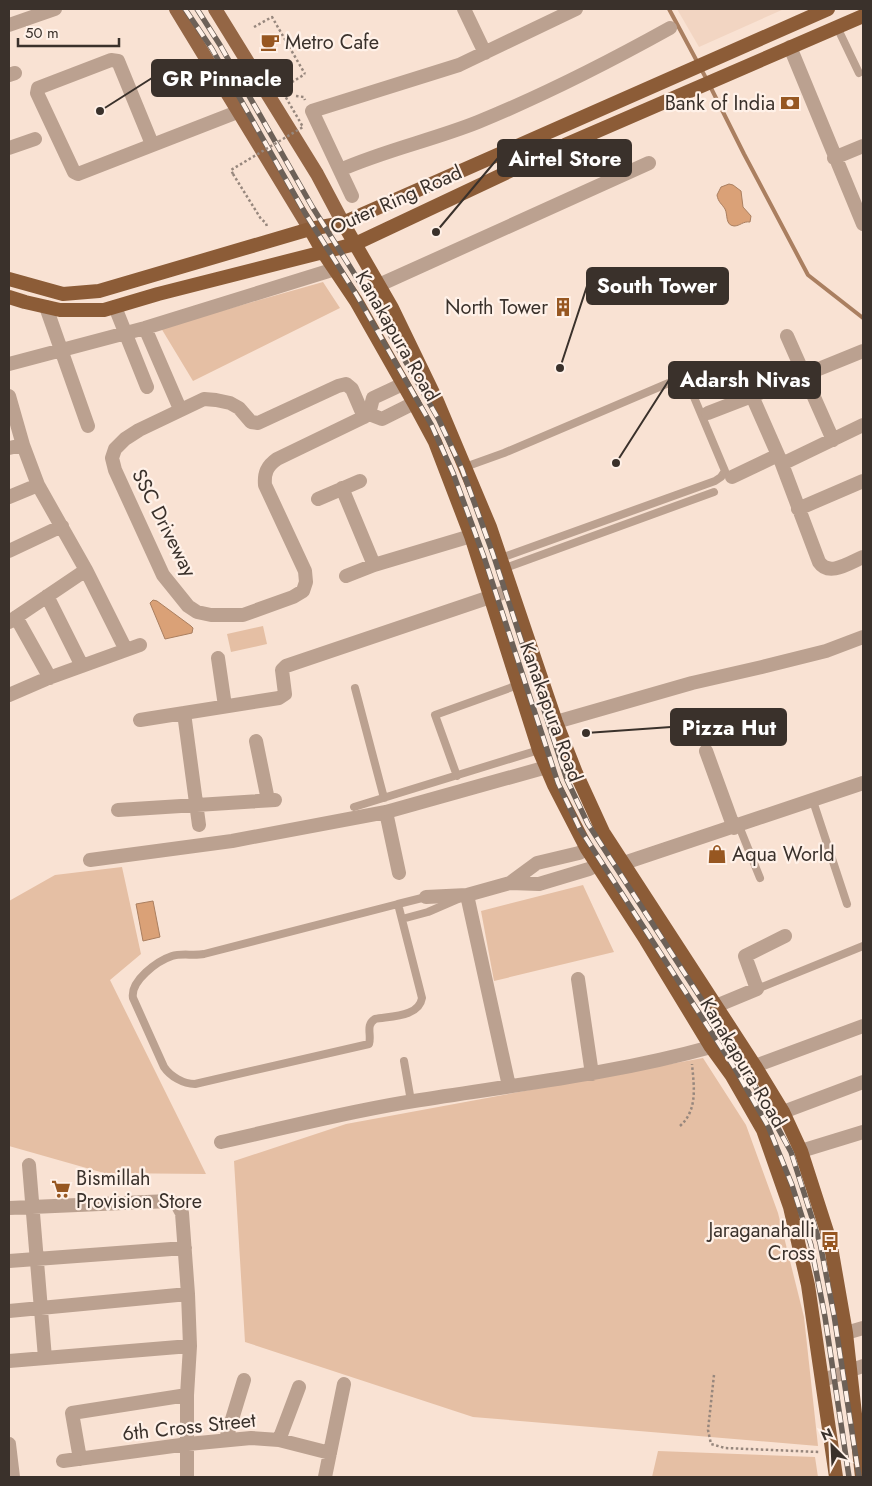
<svg xmlns="http://www.w3.org/2000/svg" width="872" height="1486" font-family="Jost,sans-serif">
  <rect width="100%" height="100%" fill="#f9e2d3"/>
  <path fill="#f2d5c2" d="M677,9H784L699,47Z"/>
  <path fill="#e5bfa4" d="M323,282L340,308L193,381L161,328Z
    M263,626L267,644L231,652L227,634Z
    M122,867L141,954L110,980L206,1174L104,1173L9,1146V901L55,875Z
    M583,885L614,952L494,981L481,911Z
    M703,1058L746,1125L778,1213L804,1317L818,1446L473,1417L245,1342L234,1161L346,1124Z
    M658,1451L815,1457L818,1477H652Z"/>
  <path fill="#daa177" stroke="#aa7f60" d="M729,184L733,185L741,191L743,207L751,216L750,222C743,221 740,226 734,226C725,225 728,215 725,209C722,204 718,202 717,195L721,187Z
    M153,600L157,601L191,626L193,628L192,633L165,639L150,603Z
    M153,901L160,937L143,941L136,904Z"/>
  <g fill="none" stroke-linecap="round" stroke-linejoin="round">
    <path stroke="#aa7f60" stroke-width="4" d="M669,9L707,80
      M710,86L744,154L808,275L863,318"/>
    <path stroke="#97877d" stroke-width="2.5" stroke-dasharray="2.5 2.5" stroke-linecap="butt" d="M254,27L272,17L305,74
      M296,96L304,97L305,100
      M233,174L261,219L266,223L267,227
      M680,1126C698,1110 694,1086 692,1064
      M714,1375L708,1430L711,1444L725,1448L819,1452"/>
    <path stroke="#bba190" stroke-width="8" d="M837,27L859,73
      M465,467L504,453L678,379L688,383L725,471L721,477L715,481L501,558
      M505,568L714,492
      M355,688L384,798
      M457,776L435,715L518,685
      M813,801L847,904
      M354,807L539,750
      M739,826L760,878
      M398,904L204,954C194,956 181,953 172,956C157,961 130,981 133,998L164,1067C170,1076 183,1084 195,1084L369,1044C372,1035 365,1025 375,1019C391,1016 419,1017 422,998L398,904L426,897
      M402,919L428,912L458,899
      M757,989L863,946
      M404,1061L411,1101"/>
    <path stroke="#bba190" stroke-width="14" d="M464,9L485,53
      M9,25L55,9
      M790,47L863,224
      M9,75L15,73
      M152,144L118,61L111,60L38,88L37,93L74,172L78,174L240,111
      M9,148L35,139
      M834,158L863,146
      M340,170C385,150 433,140 478,122C544,95 607,63 670,28
      M352,196L312,111L459,65L576,9
      M379,285L649,163
      M46,307L88,426
      M115,307L147,387
      M145,328L180,409
      M787,336L833,440
      M9,364L145,328L335,269
      M403,384L373,398L369,414L382,419L414,403
      M9,396L23,445L38,485L86,570L126,650
      M752,396L782,464L819,562C829,577 849,563 863,557
      M708,413L752,396L863,351
      M364,417L352,389L346,384L338,386L258,423L251,422L239,408L230,403L216,400L204,399L139,430L125,439L115,449L112,458L115,470L163,575L188,606L197,612L211,615H243L293,597L303,591L306,582L305,571L265,485C264,473 267,466 277,459L364,417L369,414
      M9,448L23,445
      M782,464L863,425
      M732,477L778,455
      M342,488L374,565
      M9,497L38,485
      M318,499L360,481
      M798,509L863,481
      M9,551L62,526
      M346,576L374,565L471,536
      M47,596L82,666
      M16,617L50,678
      M9,622L86,570
      M218,658L225,706
      M9,695L46,679L140,645
      M184,713L199,825
      M140,720L279,698L285,694L282,670L286,666L511,590
      M556,722L692,683L762,667L826,651L863,637
      M256,741L268,800
      M706,751L734,828
      M118,810L275,800
      M386,812L399,873
      M587,849L579,853L537,863L510,883L539,884L589,869L597,865
      M90,860L232,841L386,812L547,767
      M624,863L863,783
      M467,895L509,1086
      M426,897L467,895L510,883
      M578,979L592,1074
      M716,1006L757,989L745,956L785,936
      M755,1066L863,1026
      M783,1112L863,1082
      M221,1142C285,1128 349,1111 414,1101C513,1085 614,1074 711,1047
      M801,1151L863,1132
      M29,1165L45,1358
      M9,1208L169,1201L177,1204L182,1213L188,1294L190,1346L187,1395V1477
      M9,1261L185,1248
      M9,1311L188,1294
      M846,1333L863,1328
      M9,1361L190,1346
      M823,1380L863,1366
      M226,1439L244,1380
      M279,1440L299,1387
      M9,1444L13,1477
      M80,1459L72,1413L187,1395
      M63,1461L188,1444L251,1438L279,1440L330,1453
      M325,1477L344,1384"/>
    <path stroke="#946645" stroke-width="14" d="M176,9L310,229
      M215,9L317,174L343,223"/>
    <path stroke="#8c5c37" stroke-width="14" d="M343,223L392,308L437,401L490,527L556,722L576,773L603,832L755,1066L783,1112L801,1151L830,1241L846,1333L862,1477
      M310,229L323,252L356,301L414,403L435,442L471,536L539,750L554,785L587,849L646,940L711,1047L732,1076L763,1130L790,1207L808,1285L836,1477
      M9,279L63,294L99,291L310,229L343,223L828,9
      M9,297L25,302L60,310H104L158,294L355,244L565,145L863,16"/>
    <g stroke="#6d6158" stroke-width="5.5">
      <path id="rail" d="M185,9L212,49L305,213L356,294L431,424L453,473L484,557L558,783L580,829L734,1067L768,1126L792,1185L811,1245L825,1317L849,1477
        M197,9L220,45L313,208L364,289L439,420L462,469L493,554L567,780L588,824L742,1062L791,1152L820,1243L834,1315L859,1477"/>
    </g>
    <use href="#rail" stroke="#fff1e8" stroke-width="4" stroke-dasharray="11" stroke-linecap="butt"/>
    <path stroke="#97877d" stroke-width="2.5" stroke-dasharray="2.5 2.5" stroke-linecap="butt" d="M233,174L231,170L303,127L281,89L305,74"/>
  </g>
  <defs>
    <g id="cafe-bare" transform="scale(1.5)"><path d="M-5.5-4.5H6V0H3Q3 3.5 0 3.5H-2.5Q-5.5 3.5-5.5 0ZM3-3.2v2h1.7v-2ZM-6 4.5H4V6H-6Z" fill="#975721" stroke="#fff1e8" stroke-width="2.5" paint-order="stroke"/></g>
    <g id="bank-bare" transform="scale(1.5)"><path d="M-6-4H6V4H-6ZM0-2.3a2.3 2.3 0 1 0 0 4.6a2.3 2.3 0 1 0 0-4.6Z" fill="#975721" stroke="#fff1e8" stroke-width="2.5" paint-order="stroke"/></g>
    <g id="building-bare" transform="scale(1.5)"><path d="M-4-6H4V6H1V3H-1V6H-4ZM-2.5-4.3h1.7v1.8h-1.7ZM.8-4.3h1.7v1.8H.8ZM-2.5-1h1.7V.8h-1.7ZM.8-1h1.7V.8H.8Z" fill="#975721" stroke="#fff1e8" stroke-width="2.5" paint-order="stroke"/></g>
    <g id="shop-bare" transform="scale(1.5)"><path d="M-5-2.5h2.3a2.7 3.5 0 0 1 5.4 0H5L5.5 6h-11ZM-1.5-2.5h3a1.5 2.3 0 0 0-3 0Z" fill="#975721" stroke="#fff1e8" stroke-width="2.5" paint-order="stroke"/></g>
    <g id="supermarket-bare" transform="scale(1.5)"><path d="M-6-5.5h2.5l.6 2H6L4.5 2H-2.5L-4.4-4H-6ZM-1.5 3.2a1.3 1.3 0 1 0 .1 0ZM3 3.2a1.3 1.3 0 1 0 .1 0Z" fill="#975721" stroke="#fff1e8" stroke-width="2.5" paint-order="stroke"/></g>
    <g id="bus-bare" transform="scale(1.5)"><path d="M-5-6H5V4H4V6H2V4H-2V6H-4V4H-5ZM-3.5-4V0h7V-4ZM-3.5 1.2v1.5H-2V1.2ZM2 1.2v1.5H3.5V1.2Z" fill="#975721" stroke="#fff1e8" stroke-width="2.5" paint-order="stroke"/></g>
  </defs>
  <g fill-rule="evenodd">
    <use href="#cafe-bare" x="270" y="42"/>
    <use href="#bank-bare" x="790" y="103"/>
    <use href="#building-bare" x="563" y="307"/>
    <use href="#shop-bare" x="717" y="854"/>
    <use href="#supermarket-bare" x="61" y="1189"/>
    <use href="#bus-bare" x="830" y="1241"/>
  </g>
  <g text-anchor="middle" dominant-baseline="central" stroke-width="4.5" stroke-linejoin="round" paint-order="stroke">
    <g font-size="20" fill="#3a312b" stroke="#fff1e8" text-anchor="start">
      <text x="285" y="42">Metro Cafe</text>
      <text x="775" y="103" text-anchor="end">Bank of India</text>
      <text x="548" y="307" text-anchor="end">North Tower</text>
      <text x="732" y="854">Aqua World</text>
      <text x="76" y="1178">Bismillah<tspan x="76" dy="23">Provision Store</tspan></text>
      <text x="815" y="1230" text-anchor="end">Jaraganahalli<tspan x="815" dy="23">Cross</tspan></text>
    </g>
    <g font-size="20" fill="#3a312b" stroke="#fff1e8">
      <text transform="translate(396 200) rotate(-24)">Outer Ring Road</text>
      <text transform="translate(397 336) rotate(60)">Kanakapura Road</text>
      <text transform="translate(164 523) rotate(63)">SSC Driveway</text>
      <text transform="translate(551 712) rotate(70)">Kanakapura Road</text>
      <text transform="translate(743 1063) rotate(59)">Kanakapura Road</text>
      <text transform="translate(189 1427) rotate(-6)">6th Cross Street</text>
    </g>
  </g>
  <path fill="none" stroke="#3a312b" stroke-width="2" d="M100 111L152 78M436 232L498 158M560 368L587 286M616 463L669 380M586 733L671 727"/>
  <g fill="#3a312b" stroke="#fff1e8" stroke-width="2">
    <circle cx="100" cy="111" r="5"/>
    <circle cx="436" cy="232" r="5"/>
    <circle cx="560" cy="368" r="5"/>
    <circle cx="616" cy="463" r="5"/>
    <circle cx="586" cy="733" r="5"/>
  </g>
  <g fill="#3a312b" stroke="#3a312b" stroke-width="2">
    <rect x="152" y="60" width="140" height="36" rx="5"/>
    <rect x="498" y="140" width="133" height="36" rx="5"/>
    <rect x="587" y="268" width="141" height="36" rx="5"/>
    <rect x="669" y="362" width="151" height="36" rx="5"/>
    <rect x="671" y="709" width="115" height="36" rx="5"/>
  </g>
  <g font-size="21" text-anchor="middle" font-weight="bold" fill="#fff">
    <text x="222" y="86">GR Pinnacle</text>
    <text x="565" y="166">Airtel Store</text>
    <text x="657" y="293">South Tower</text>
    <text x="745" y="387">Adarsh Nivas</text>
    <text x="729" y="735">Pizza Hut</text>
  </g>
  <rect width="872" height="1486" fill="none" stroke="#3a312b" stroke-width="20"/>
  <g transform="translate(832 1446) rotate(336)" stroke="#fff1e8" stroke-width="4" paint-order="stroke">
  <path d="M0-4L9 19L0 12L-9 19Z" fill="#3a312b"/>
  <text y="-8" font-size="14" font-weight="bold" text-anchor="middle" fill="#3a312b">N</text>
  </g>
  <path d="M18 38v8h101v-8" fill="none" stroke="#3a312b" stroke-width="2.5"/>
  <text x="25" y="38" font-size="15" fill="#3a312b" stroke="#fff1e8" stroke-width="4" paint-order="stroke">50 m</text>
</svg>
